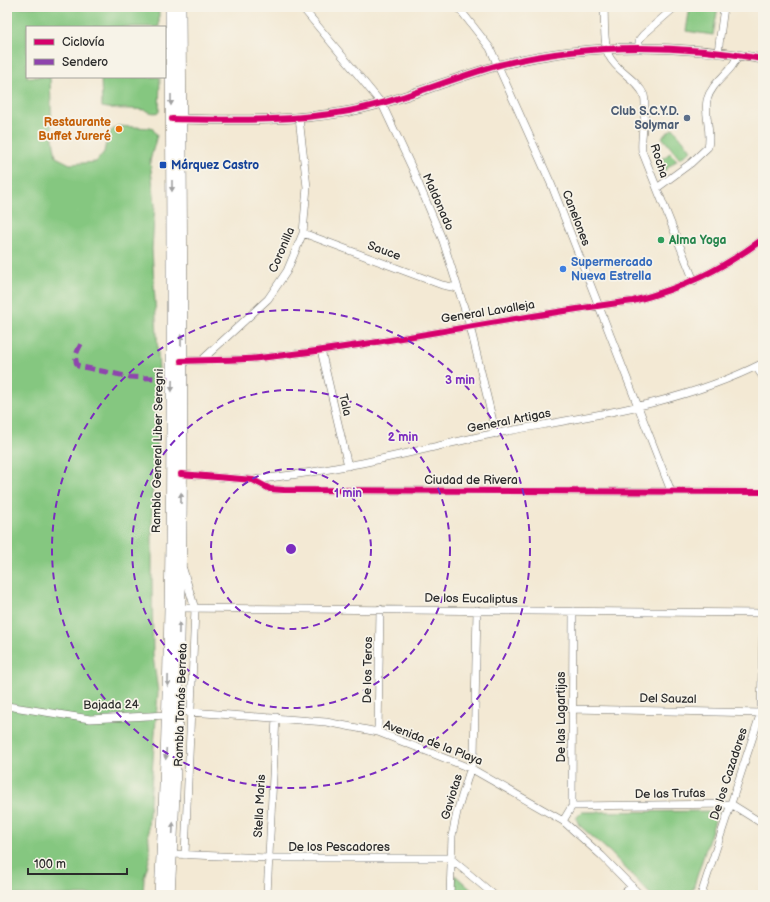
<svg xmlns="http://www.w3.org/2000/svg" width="770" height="902" font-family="'Balsamiq Sans',sans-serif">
  <rect width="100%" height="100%" fill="#f7f3e8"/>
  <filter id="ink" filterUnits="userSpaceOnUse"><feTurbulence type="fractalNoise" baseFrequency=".025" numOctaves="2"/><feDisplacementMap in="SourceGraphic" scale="8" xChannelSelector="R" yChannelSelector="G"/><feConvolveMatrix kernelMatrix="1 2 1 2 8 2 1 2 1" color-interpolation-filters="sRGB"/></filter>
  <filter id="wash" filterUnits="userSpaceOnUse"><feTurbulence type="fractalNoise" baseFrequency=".012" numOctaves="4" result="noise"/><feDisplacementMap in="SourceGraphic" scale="16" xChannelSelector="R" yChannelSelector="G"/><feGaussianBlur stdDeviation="0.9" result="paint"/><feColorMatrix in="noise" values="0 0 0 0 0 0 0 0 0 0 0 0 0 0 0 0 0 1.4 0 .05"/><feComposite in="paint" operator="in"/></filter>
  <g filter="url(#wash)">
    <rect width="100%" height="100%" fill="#f3e9d4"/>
    <path fill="#85c780" stroke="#587956" d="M7,7H159V27H27V77H50L52,133L56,157L70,164L96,162L104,152L108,134L117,126L152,128L157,135L150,161L155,204L152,249L159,371L156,454L152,497V587L153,656L158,692L148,828L150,857L144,878L143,895H7Z
      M690,7H718L713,35L686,31Z
      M101,77H160L159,112C153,114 150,112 144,110C130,108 116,110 102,107Z
      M673,128L691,150L680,159L662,137Z
      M670,153L677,160L663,172L656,164Z
      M718,811L691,895H651L610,852L579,825L576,818L582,812Z
      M455,875L477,895H455Z"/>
  </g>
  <g filter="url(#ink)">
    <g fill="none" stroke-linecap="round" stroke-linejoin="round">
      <g stroke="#716e66" stroke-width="8">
        <path id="minor" d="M302,7L382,104L412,168L443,241L470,326L496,434
          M458,7L490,48L552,186L671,491
          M604,7C605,22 603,42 609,56C617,72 637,79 644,95C648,109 640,134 642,151L694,281
          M639,47V40L643,35L675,7
          M718,52L724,7
          M657,188L691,163L708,147C712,132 704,115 707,100C712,81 732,73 738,55
          M303,233L442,285L457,288
          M321,350L348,466
          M203,359L268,299L287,271L303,233L307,187L299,118
          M181,361C207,359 233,361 259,358C384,345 508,317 633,301C683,288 721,270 763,239
          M756,367L763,377
          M181,474L253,480L270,489L284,490L763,492
          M253,480C285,476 316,472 346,466C397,457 447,443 497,433C588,416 680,405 763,363
          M183,569L195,609L185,855
          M179,608L763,613
          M7,706L90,719L168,715
          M573,709L763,713
          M178,711L326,722L378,732L472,769L563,821L602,856L640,895
          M378,732L380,609
          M572,806L731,804L763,824
          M563,821L572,806L573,611
          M172,854L268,858H450L494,895
          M267,895L276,717
          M450,895L452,836L457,812L474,757L477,610
          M622,895L632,886
          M701,895L761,712L763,633"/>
      </g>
      <g stroke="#716e66" stroke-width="10">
        <path id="tertiary" d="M175,119C233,120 292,122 350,111C401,101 449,79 500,65C586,43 675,44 763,59"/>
      </g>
      <g stroke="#716e66" stroke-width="12">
        <path id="primary" d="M160,895C176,599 172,303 171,7
          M169,895C186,599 182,303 180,7"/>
      </g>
      <use href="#minor" stroke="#fff" stroke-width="7"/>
      <use href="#tertiary" stroke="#fff" stroke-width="9"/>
      <use href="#primary" stroke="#fff" stroke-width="11"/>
      <path stroke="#8e44ad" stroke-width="5" stroke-dasharray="10 5" stroke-linecap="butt" d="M81,344C77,352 73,358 78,366L130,377L172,379"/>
      <g stroke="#f7f3e8" stroke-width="8">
        <path id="cycleway" d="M172,119C231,120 291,122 349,111C401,101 449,79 499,65C586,43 676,44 763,59
          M181,361C207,359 233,361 259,358C384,345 508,317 633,301C683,288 721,270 763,239
          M181,474L253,480L270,489L284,490L763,492"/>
      </g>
      <use href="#cycleway" stroke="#d6006c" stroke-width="6"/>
    </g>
    <defs><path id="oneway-solid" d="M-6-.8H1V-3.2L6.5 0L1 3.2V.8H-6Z"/></defs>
    <g fill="#a0a0a0">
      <use href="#oneway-solid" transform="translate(171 100) rotate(90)"/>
      <use href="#oneway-solid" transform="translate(172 186) rotate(90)"/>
      <use href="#oneway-solid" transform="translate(181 340) rotate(-90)"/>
      <use href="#oneway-solid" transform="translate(172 386) rotate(91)"/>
      <use href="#oneway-solid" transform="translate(181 498) rotate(-89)"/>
      <use href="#oneway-solid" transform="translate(179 628) rotate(-89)"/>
      <use href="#oneway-solid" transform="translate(168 681) rotate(91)"/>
      <use href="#oneway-solid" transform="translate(166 754) rotate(93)"/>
      <use href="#oneway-solid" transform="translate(173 828) rotate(-87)"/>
    </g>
  </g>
  <g fill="none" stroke="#7b2cbf" stroke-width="2" stroke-dasharray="7 5">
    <circle cx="291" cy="549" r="80"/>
    <circle cx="291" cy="549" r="159"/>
    <circle cx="291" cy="549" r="239"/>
  </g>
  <circle fill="#5c6f8a" stroke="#f7f3e8" stroke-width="1.5" cx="687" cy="118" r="4"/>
  <circle fill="#e8710a" stroke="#f7f3e8" stroke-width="1.5" cx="119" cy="129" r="4"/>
  <rect fill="#1a4fb4" stroke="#f7f3e8" stroke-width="1.5" x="159" y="161" width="8" height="8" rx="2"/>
  <circle fill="#2e9e5b" stroke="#f7f3e8" stroke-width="1.5" cx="661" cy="240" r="4"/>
  <circle fill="#3f7fe0" stroke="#f7f3e8" stroke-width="1.5" cx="563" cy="269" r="4"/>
  <g text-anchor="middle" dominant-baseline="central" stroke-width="3.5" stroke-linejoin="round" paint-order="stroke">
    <g font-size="12" font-weight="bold" fill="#4e5e75" stroke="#f7f3e8" text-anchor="end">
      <text x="679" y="111">Club S.C.Y.D.<tspan x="679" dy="14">Solymar</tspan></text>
    </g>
    <g font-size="12" font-weight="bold" fill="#c56008" stroke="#f7f3e8" text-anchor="end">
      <text x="111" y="122">Restaurante<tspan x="111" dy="14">Buffet Jureré</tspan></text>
    </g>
    <g font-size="12" fill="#2b2b2b" stroke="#f7f3e8">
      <text transform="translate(659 161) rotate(72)">Rocha</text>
      <text transform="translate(438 202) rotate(66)">Maldonado</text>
      <text transform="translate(576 218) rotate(69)">Canelones</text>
      <text transform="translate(282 250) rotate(-67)">Coronilla</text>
      <text transform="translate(384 251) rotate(20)">Sauce</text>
      <text transform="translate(488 312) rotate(-9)">General Lavalleja</text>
      <text transform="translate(345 405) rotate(77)">Tala</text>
      <text transform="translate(509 421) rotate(-11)">General Artigas</text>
      <text transform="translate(158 451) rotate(-89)">Rambla General Liber Seregni</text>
      <text x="471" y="480">Ciudad de Rivera</text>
      <text transform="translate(471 599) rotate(1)">De los Eucaliptus</text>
      <text transform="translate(368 670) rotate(-89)">De los Teros</text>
      <text transform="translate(668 699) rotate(1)">Del Sauzal</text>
      <text transform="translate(111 705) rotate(-1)">Bajada 24</text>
      <text transform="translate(181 705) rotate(-88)">Rambla Tomás Berreta</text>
      <text transform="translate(561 717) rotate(-90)">De las Lagartijas</text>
      <text transform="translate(433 743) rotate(21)">Avenida de la Playa</text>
      <text transform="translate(729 774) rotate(-72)">De los Cazadores</text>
      <text transform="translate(670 794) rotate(-1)">De las Trufas</text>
      <text transform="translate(452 797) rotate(-73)">Gaviotas</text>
      <text transform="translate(260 806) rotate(-87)">Stella Maris</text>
      <text x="339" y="847">De los Pescadores</text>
    </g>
    <g font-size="12" font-weight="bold" fill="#164399" stroke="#f7f3e8" text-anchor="start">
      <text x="171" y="165">Márquez Castro</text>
    </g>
    <g font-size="12" font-weight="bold" fill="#27864d" stroke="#f7f3e8" text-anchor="start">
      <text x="669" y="240">Alma Yoga</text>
    </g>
    <g font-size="12" font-weight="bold" fill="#366cbe" stroke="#f7f3e8" text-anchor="start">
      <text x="571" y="262">Supermercado<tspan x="571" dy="14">Nueva Estrella</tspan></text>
    </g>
  </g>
  <circle cx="291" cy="549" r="6" fill="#7b2cbf" stroke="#f7f3e8" stroke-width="2"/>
  <g font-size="12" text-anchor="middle" font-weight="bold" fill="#7b2cbf" stroke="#f7f3e8" stroke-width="3.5" stroke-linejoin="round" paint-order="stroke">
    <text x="460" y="384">3 min</text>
    <text x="403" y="441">2 min</text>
    <text x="348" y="497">1 min</text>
  </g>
  <rect width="770" height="902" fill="none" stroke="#f7f3e8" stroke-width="24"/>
  <rect x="26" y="26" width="140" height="52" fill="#f7f3e8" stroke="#a5a39c"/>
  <rect x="34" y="39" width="20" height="6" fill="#d6006c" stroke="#a5a39c"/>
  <text x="62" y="46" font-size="12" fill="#2b2b2b">Ciclovía</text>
  <rect x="34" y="59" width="20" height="6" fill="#8e44ad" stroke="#a5a39c"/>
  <text x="62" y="66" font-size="12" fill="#2b2b2b">Sendero</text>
  <path d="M28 868v6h99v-6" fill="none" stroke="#2b2b2b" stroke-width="2"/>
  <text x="34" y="868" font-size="12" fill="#2b2b2b" stroke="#f7f3e8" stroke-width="3" paint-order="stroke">100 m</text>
</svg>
